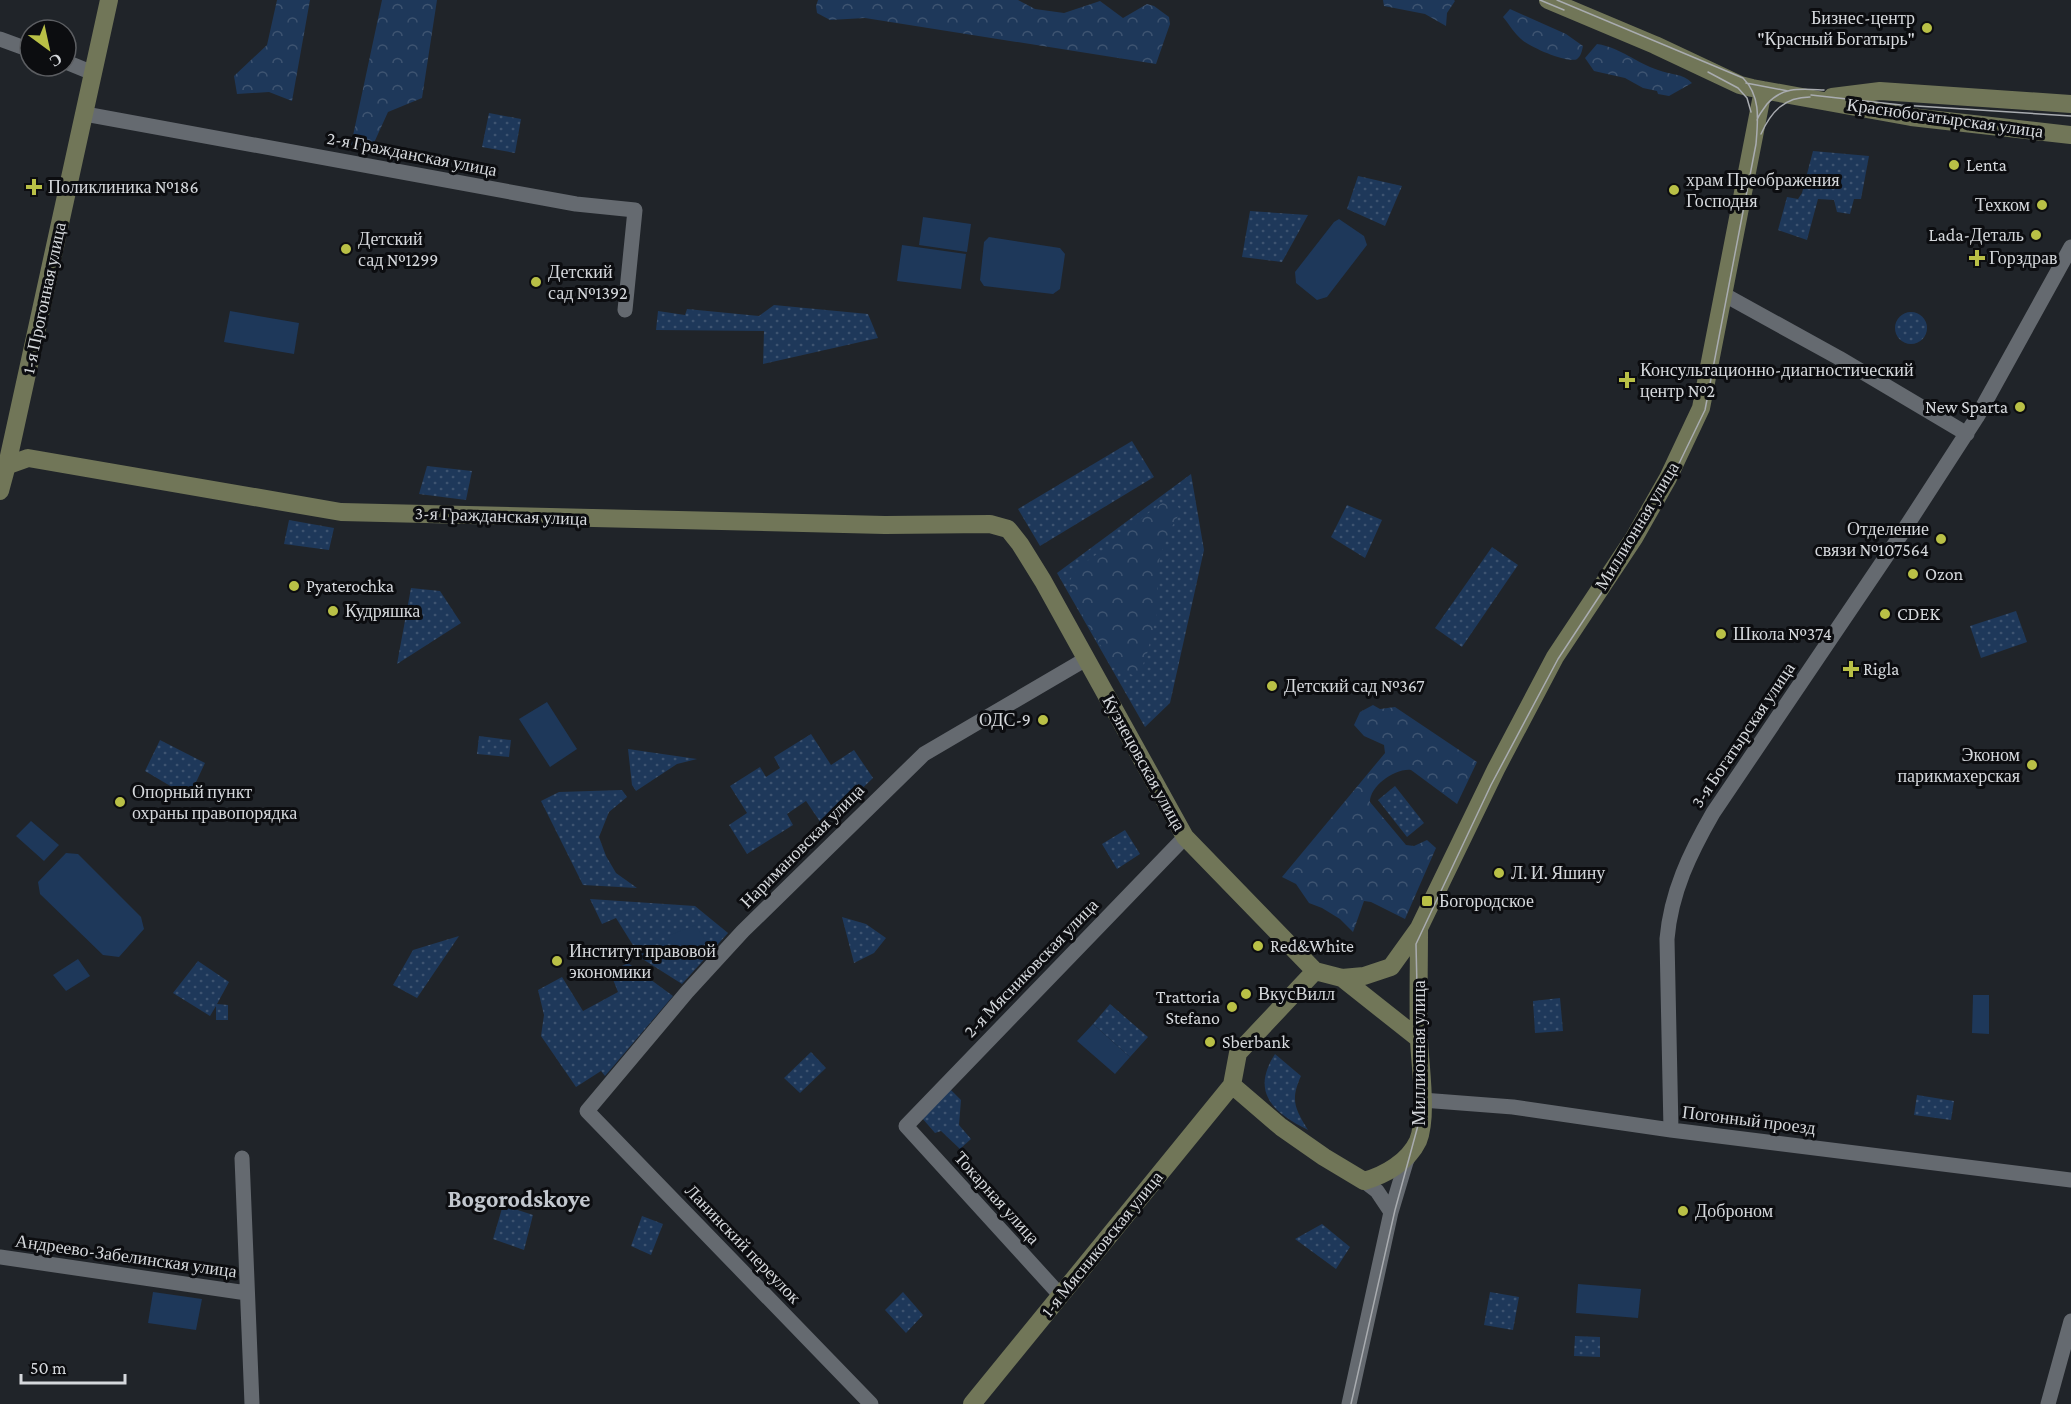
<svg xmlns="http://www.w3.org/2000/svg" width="2071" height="1404" font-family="'Crimson Pro',serif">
  <defs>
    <pattern id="green-dots" width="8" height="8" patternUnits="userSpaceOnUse" patternTransform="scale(1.5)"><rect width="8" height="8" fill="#1e385a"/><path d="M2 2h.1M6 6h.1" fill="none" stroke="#3e5471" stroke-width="1.8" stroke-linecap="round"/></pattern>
    <pattern id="forest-crowns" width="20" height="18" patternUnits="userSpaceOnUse" patternTransform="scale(1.5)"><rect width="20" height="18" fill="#1e385a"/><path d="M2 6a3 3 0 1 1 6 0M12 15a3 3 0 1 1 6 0" fill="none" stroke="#3e5471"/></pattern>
  </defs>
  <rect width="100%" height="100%" fill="#202429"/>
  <path fill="url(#green-dots)" d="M489,113L521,119L515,153L482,147Z
    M1813,151L1869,156L1861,199H1854L1850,214L1837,212L1834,200L1818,199L1807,240L1778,230L1787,197L1798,199L1802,193Z
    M1358,176L1402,186L1385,226L1347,209Z
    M1250,211L1308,215L1282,262L1242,257Z
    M774,305L868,314L878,338L763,364L764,331L656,330L658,311L685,315L687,309L759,316Z
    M1895 328a16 16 0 1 1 32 0a16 16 0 1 1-32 0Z
    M1132,441L1154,477L1040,546L1018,509Z
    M427,466L472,471L466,500L419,494Z
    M1191,474L1204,550L1170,703L1145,727L1057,573Z
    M1347,505L1382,520L1365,558L1331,537Z
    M289,520L334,528L329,550L284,544Z
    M1492,547L1518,565L1462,647L1435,628Z
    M411,588L440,591L461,623L397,664Z
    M2016,611L2027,642L1981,658L1970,626Z
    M811,734L831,765L854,750L873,778L823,826L806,801L787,814L793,825L747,854L729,825L747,813L730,786L760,767L766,777L780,768L774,757Z
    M479,736L511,740L509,757L477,754Z
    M160,740L205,763L189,797L145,771Z
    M628,749L697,759L677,764L636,791L632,785Z
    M1395,786L1424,823L1407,837L1378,800Z
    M622,790L627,797L609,812L599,837L606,856L616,873L637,888L583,885L541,801L559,792Z
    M1125,830L1140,854L1117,869L1102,844Z
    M590,899L695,906L728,933L682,984L641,958L616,918L602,924Z
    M842,917L866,924L886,938L874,953L854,963Z
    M459,936L417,998L393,985L413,950Z
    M198,961L229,982L217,1004L228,1005V1020H216V1006L210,1016L173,993Z
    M628,963L673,996L605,1076L601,1071L576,1087L541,1036L544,1015L538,990L562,977L583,1011L618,992L610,972Z
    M1560,998L1563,1031L1535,1033L1533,1001Z
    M1110,1004L1148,1037L1130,1057L1093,1024Z
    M811,1052L826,1068L800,1093L784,1078Z
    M1275,1054L1301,1076C1290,1100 1295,1109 1308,1130C1274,1113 1250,1093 1275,1054Z
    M950,1089L961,1100L959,1125L971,1139L960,1149L941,1131L935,1133L922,1118Z
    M1917,1095L1954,1101L1951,1120L1914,1115Z
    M503,1205L533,1215L524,1250L493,1239Z
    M642,1216L663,1224L651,1255L631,1246Z
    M1322,1224L1350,1247L1336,1269L1295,1239Z
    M903,1292L923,1315L906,1333L885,1310Z
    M1490,1292L1519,1297L1513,1330L1484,1325Z
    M1575,1336L1600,1337V1357L1574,1356Z"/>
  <path fill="url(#forest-crowns)" d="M277,0H310L292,101L269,92L237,94L234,76L267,45Z
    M382,0H437L422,98L388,112L373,145H351Z
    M818,0H1018L1035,9L1064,13L1100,1L1123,18L1147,4L1154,6L1169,17L1170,24L1156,64L865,18L830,20L817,13L816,6Z
    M1383,0H1454L1455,1L1447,13L1446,26L1425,14L1384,6Z
    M1510,9L1566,34L1583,46C1582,51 1581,56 1577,59C1568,64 1528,46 1521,39C1514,33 1509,24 1503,17Z
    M1597,44C1622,48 1636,63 1658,70C1670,75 1683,73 1692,83L1669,96L1658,94L1657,91L1643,88L1625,78L1594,71L1585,58Z
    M1164,502C1173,502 1177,504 1181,511L1170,530L1160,556L1157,577L1159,605L1147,654L1139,675L1135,676C1106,667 1079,611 1069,583C1075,565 1102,552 1117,540C1132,528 1147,512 1164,502Z
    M1373,705L1380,709L1395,707L1477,762L1457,804L1411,770C1395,768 1370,786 1370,802L1406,845L1414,846L1427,840L1436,848L1405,919L1371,902L1364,901L1353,932L1340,919L1322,908L1309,903L1296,884L1282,877L1385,753L1384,745L1364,736L1354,725L1360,712Z"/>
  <path fill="#1e385a" d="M923,217L971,224L967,252L919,245Z
    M1339,219L1364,236L1367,245L1327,297L1317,300L1296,283L1295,272L1334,222Z
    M989,237L1060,248L1065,254L1060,289L1053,294L984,286L980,280L984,242Z
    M902,245L966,254L961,289L897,281Z
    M230,311L299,323L294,354L224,342Z
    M547,702L577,749L550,767L519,719Z
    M31,821L59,845L44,861L16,836Z
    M66,853L78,854L141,917L144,929L119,957L103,955L40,894L38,882Z
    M695,925L707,943L678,956L668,936Z
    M78,959L90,976L66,991L53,975Z
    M1973,995H1989V1034L1972,1033Z
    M1093,1024L1130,1057L1115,1074L1077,1041Z
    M1578,1284L1641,1289L1638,1318L1576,1313Z
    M153,1292L202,1299L196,1330L148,1323Z"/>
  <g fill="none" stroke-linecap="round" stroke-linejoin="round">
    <path stroke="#656a70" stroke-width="15" d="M0,39L30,50
      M66,62L93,73
      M85,114L576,204L635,210L625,310
      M1723,294L1839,358L1967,434
      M1422,1100L1513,1107L1671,1130L2071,1180
      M1671,1130L1667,939C1671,892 1690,853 1713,813L1900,536L1977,417L2071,247
      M242,1158L252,1404
      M1364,1181L1377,1191L1391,1212
      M0,1257L247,1293
      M1060,1295L906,1126L1185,837
      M871,1404L587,1111L687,992L743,931L924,754L1086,659
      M1349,1404L1391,1212L1406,1162L1410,1154
      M2048,1404L2071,1321"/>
    <path stroke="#717658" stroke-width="18" d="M1548,0L1655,45L1740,85L1752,88L1911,117L2071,135
      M1832,97L1880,91L2071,104
      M0,468L28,458L341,512L885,525L990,524L1008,529L1020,544L1043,581L1185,837L1315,971
      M0,491L7,465L109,0
      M1419,928C1419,965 1418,1002 1419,1039C1420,1067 1428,1116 1418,1141C1408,1162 1385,1175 1364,1181L1324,1157L1281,1127L1232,1085L1238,1053L1315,971L1342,978L1364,976L1391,967L1419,928L1496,769L1555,657L1634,538L1668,478L1701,408L1763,90
      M1342,978L1419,1039
      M972,1404L1232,1085"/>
    <path stroke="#a9acb0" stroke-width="1.5" d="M1540,0L1564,10
      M1708,72L1738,88L1747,98L1751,112
      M1746,83L1788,91
      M1811,95L1901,105L2071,116
      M1757,120C1759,114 1763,110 1767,104C1783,86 1802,89 1824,90
      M1761,134C1771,112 1784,97 1810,97
      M1351,1404L1395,1210L1420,1118L1416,944L1491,785L1558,659L1637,539L1671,480L1705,410L1756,144C1758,120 1761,96 1743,78L1557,0"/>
  </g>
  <g fill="#b9c046" stroke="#0c0d10" stroke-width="2">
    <circle cx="1927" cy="28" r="6"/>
    <circle cx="1954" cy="165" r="6"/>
    <path d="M31 178h6v6h6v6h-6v6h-6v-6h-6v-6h6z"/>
    <circle cx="1674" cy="190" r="6"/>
    <circle cx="2042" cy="205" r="6"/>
    <circle cx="2036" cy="235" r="6"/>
    <circle cx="346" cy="249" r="6"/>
    <path d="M1974 249h6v6h6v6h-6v6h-6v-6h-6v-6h6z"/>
    <circle cx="536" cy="282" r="6"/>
    <path d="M1624 371h6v6h6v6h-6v6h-6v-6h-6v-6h6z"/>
    <circle cx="2020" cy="407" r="6"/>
    <circle cx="1941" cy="539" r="6"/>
    <circle cx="1913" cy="574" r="6"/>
    <circle cx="294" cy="586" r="6"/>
    <circle cx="333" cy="611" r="6"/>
    <circle cx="1885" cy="614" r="6"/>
    <circle cx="1721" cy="634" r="6"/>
    <path d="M1848 660h6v6h6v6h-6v6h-6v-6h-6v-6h6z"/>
    <circle cx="1272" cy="686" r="6"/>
    <circle cx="1043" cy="720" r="6"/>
    <circle cx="2032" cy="765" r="6"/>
    <circle cx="120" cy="802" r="6"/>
    <circle cx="1499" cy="873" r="6"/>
    <rect x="1421" y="895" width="12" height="12" rx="3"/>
    <circle cx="1258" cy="946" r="6"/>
    <circle cx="557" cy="961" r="6"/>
    <circle cx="1246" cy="994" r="6"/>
    <circle cx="1232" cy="1007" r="6"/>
    <circle cx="1210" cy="1042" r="6"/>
    <circle cx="1683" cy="1211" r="6"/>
  </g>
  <g text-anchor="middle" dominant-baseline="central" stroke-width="6" stroke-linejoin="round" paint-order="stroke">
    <g font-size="18" fill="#d5d8dc" stroke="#0c0d10" text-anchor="start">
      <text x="1915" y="18" text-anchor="end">Бизнес-центр<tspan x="1915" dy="21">"Красный Богатырь"</tspan></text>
      <text x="1966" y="165">Lenta</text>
      <text x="1686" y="180">храм Преображения<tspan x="1686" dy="21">Господня</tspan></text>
      <text x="48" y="187">Поликлиника №186</text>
      <text x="2030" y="205" text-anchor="end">Техком</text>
      <text x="2024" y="235" text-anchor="end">Lada-Деталь</text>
      <text x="358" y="239">Детский<tspan x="358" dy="21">сад №1299</tspan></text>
      <text x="1989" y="258">Горздрав</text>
      <text x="548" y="272">Детский<tspan x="548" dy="21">сад №1392</tspan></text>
      <text x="1640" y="370">Консультационно-диагностический<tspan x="1640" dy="21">центр №2</tspan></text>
      <text x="2008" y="407" text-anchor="end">New Sparta</text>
      <text x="1929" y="529" text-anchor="end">Отделение<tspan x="1929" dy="21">связи №107564</tspan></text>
      <text x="1925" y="574">Ozon</text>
      <text x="306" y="586">Pyaterochka</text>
      <text x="345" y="611">Кудряшка</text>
      <text x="1897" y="614">CDEK</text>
      <text x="1733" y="634">Школа №374</text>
      <text x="1863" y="669">Rigla</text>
      <text x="1284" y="686">Детский сад №367</text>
      <text x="1031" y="720" text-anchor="end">ОДС-9</text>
      <text x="2020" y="755" text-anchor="end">Эконом<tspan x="2020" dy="21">парикмахерская</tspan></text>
      <text x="132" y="792">Опорный пункт<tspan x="132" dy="21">охраны правопорядка</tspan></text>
      <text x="1511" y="873">Л. И. Яшину</text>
      <text x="1439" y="901">Богородское</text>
      <text x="1270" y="946">Red&amp;White</text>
      <text x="569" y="951">Институт правовой<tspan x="569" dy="21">экономики</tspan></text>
      <text x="1258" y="994">ВкусВилл</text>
      <text x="1220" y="997" text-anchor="end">Trattoria<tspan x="1220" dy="21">Stefano</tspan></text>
      <text x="1222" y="1042">Sberbank</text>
      <text x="1695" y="1211">Доброном</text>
    </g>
    <g font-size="18" fill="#d5d8dc" stroke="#0c0d10">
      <text transform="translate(1945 118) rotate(8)">Краснобогатырская улица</text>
      <text transform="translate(412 154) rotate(11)">2-я Гражданская улица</text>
      <text transform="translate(44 298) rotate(-78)">1-я Прогонная улица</text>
      <text transform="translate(501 516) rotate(2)">3-я Гражданская улица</text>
      <text transform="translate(1637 526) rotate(-59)">Миллионная улица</text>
      <text transform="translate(1743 735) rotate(-56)">3-я Богатырская улица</text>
      <text transform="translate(1144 763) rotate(61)">Кузнецовская улица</text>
      <text transform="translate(802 846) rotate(-45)">Наримановская улица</text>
      <text transform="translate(1031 968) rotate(-46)">2-я Мясниковская улица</text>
      <text transform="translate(1419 1053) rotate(-90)">Миллионная улица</text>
      <text transform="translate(1749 1120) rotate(7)">Погонный проезд</text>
      <text transform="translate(997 1198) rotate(48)">Токарная улица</text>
      <text transform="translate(743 1244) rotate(46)">Ланинский переулок</text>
      <text transform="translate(1102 1244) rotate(-51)">1-я Мясниковская улица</text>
      <text transform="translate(126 1256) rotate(8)">Андреево-Забелинская улица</text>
    </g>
    <g font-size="24" font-weight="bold" fill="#c2c7ce" stroke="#0c0d10">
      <text x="519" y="1198">Bogorodskoye</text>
    </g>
  </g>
  <g transform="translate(48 48) rotate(147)"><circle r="28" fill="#0c0d10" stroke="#5c5e62" stroke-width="1.5"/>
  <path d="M0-4.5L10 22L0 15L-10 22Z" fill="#b9c046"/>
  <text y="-9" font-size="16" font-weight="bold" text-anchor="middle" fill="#d5d8dc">С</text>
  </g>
  <path d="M21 1374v9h104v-9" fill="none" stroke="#d5d8dc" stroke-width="3"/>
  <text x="30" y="1374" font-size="18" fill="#d5d8dc" stroke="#0c0d10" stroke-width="4.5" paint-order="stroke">50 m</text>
</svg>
